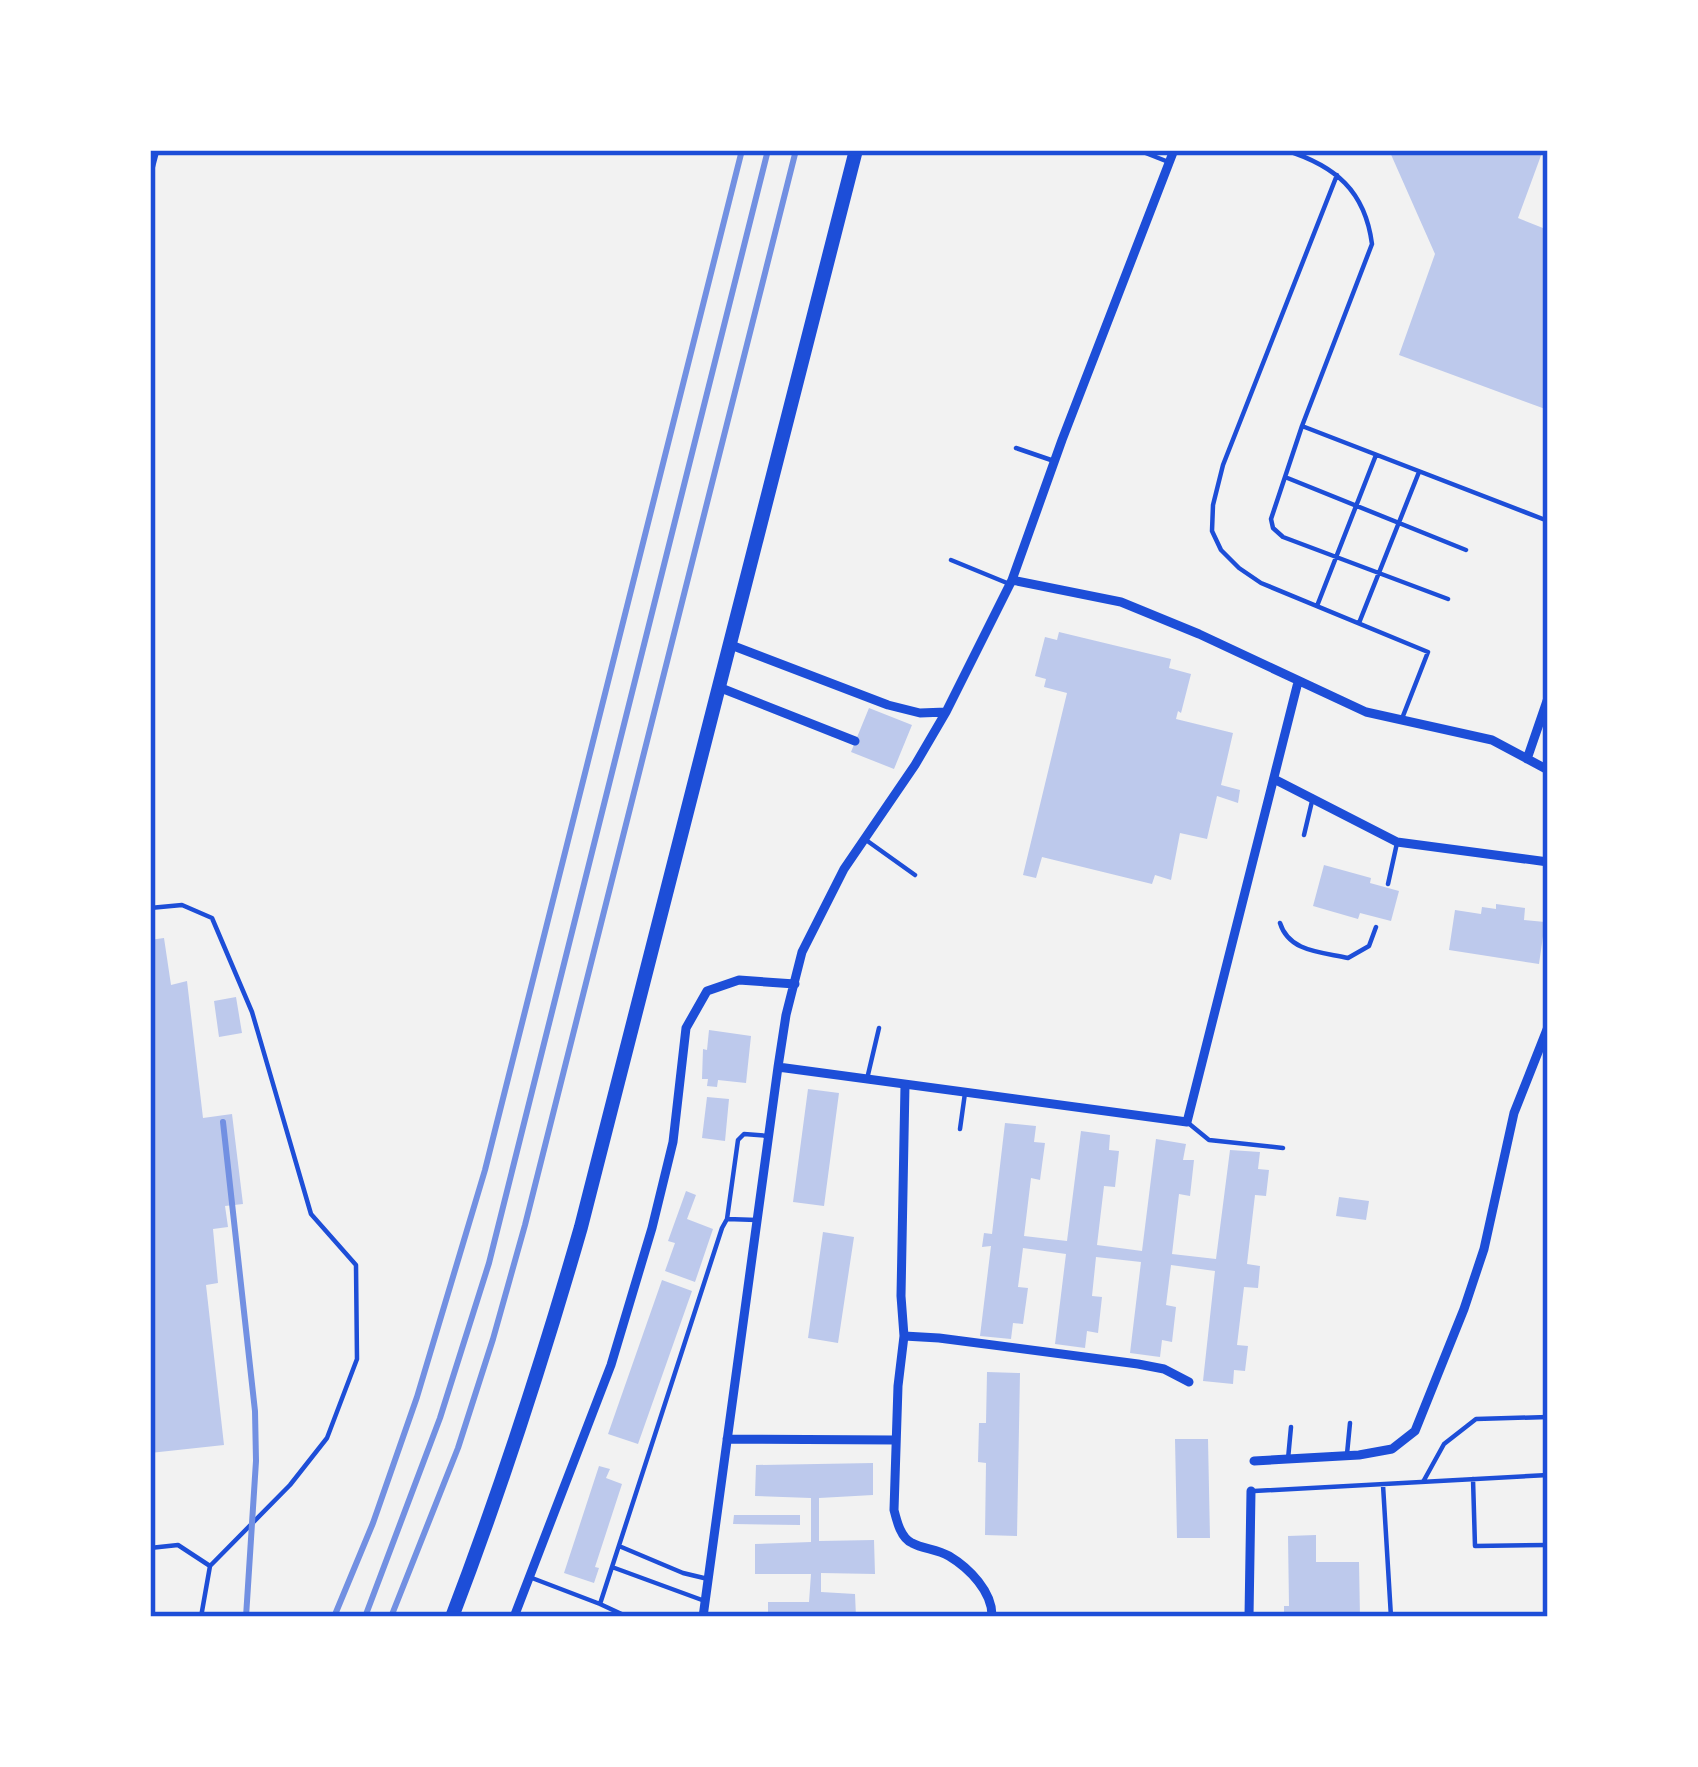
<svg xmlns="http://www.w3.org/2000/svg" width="1698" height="1767" font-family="'Times New Roman',serif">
  <rect width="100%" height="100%" fill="#f2f2f2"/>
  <path fill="#bdc9ec" d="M1389,150H1543L1518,218L1548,230V410L1399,355L1435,254Z
    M1059,632L1171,659L1169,668L1191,674L1181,713L1178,711L1176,719L1233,733L1221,785L1240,790L1238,803L1217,796L1207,839L1180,833L1171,880L1155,875L1152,884L1042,857L1036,878L1023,875L1067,693L1044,687L1046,679L1035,676L1045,637L1057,640Z
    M869,708L912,725L894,769L851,752Z
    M1324,865L1371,878L1370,883L1399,891L1391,921L1360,913L1358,919L1313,906Z
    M1496,904L1525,908L1524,920L1545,922L1539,964L1449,950L1455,910L1481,914L1482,907L1496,909Z
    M164,938L171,985L187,981L203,1118L232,1114L243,1204L225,1206L228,1227L213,1229L218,1283L206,1285L224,1445L150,1453V940Z
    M236,997L242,1033L219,1037L214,1001Z
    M709,1030L751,1036L746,1083L718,1080L717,1087L707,1086L708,1079H702L703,1049L707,1050Z
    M808,1089L839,1093L824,1206L793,1202Z
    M707,1097L729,1099L725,1141L702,1138Z
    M1005,1123L1036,1126L1034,1142L1045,1143L1040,1180L1031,1178L1024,1236L1067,1241L1081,1131L1110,1135L1109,1150L1119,1151L1115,1187L1104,1186L1097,1245L1142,1251L1156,1139L1186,1144L1183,1160H1194L1190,1196L1179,1194L1172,1254L1216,1259L1230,1150L1260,1152L1258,1169L1269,1170L1266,1196L1255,1195L1247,1264L1260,1266L1258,1288L1244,1287L1237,1345L1248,1346L1245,1371L1234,1370L1233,1384L1203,1381L1215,1271L1171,1265L1166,1305L1176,1307L1172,1342L1162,1340L1160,1357L1130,1353L1141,1262L1096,1257L1092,1296L1102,1297L1098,1333L1087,1331L1085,1348L1055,1344L1066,1254L1023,1248L1018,1287L1028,1288L1023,1324L1013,1323L1011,1339L980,1336L991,1246L982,1247L984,1233L992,1234Z
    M686,1191L696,1195L687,1219L713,1229L695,1282L665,1271L675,1243L668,1241Z
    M1339,1197L1369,1201L1366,1220L1336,1216Z
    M823,1232L854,1237L838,1343L808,1338Z
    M662,1280L692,1291L638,1444L608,1434Z
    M987,1372L1020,1373L1017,1536L985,1535L986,1463L978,1462L979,1423H986Z
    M1175,1439H1208L1210,1538H1177Z
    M873,1463V1495L819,1498V1541L874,1540L875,1574L821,1573V1592L855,1594L856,1617H768V1602H809L811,1574H755V1544L811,1542V1498L755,1496L756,1465Z
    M599,1466L610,1469L606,1478L622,1484L595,1567L599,1568L594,1583L564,1573Z
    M734,1515H800V1525L733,1524Z
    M1316,1535V1562H1359L1360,1617H1284V1606H1289L1288,1536Z"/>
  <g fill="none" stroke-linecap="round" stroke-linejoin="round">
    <path stroke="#1d4ed8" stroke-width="4.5" d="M1138,150L1166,161
      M1285,150C1336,166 1365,191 1372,244L1302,426L1548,521
      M1337,175L1223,465L1213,505L1212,531L1221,550L1239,568L1261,583L1428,652L1403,716
      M1302,426L1271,519L1273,528L1283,537L1448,599
      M1016,448L1054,461
      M1285,477L1466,550
      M951,560L1007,583
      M1317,606L1376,455
      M1359,623L1419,472
      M1304,835L1313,797
      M866,840L915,875
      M1388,884L1397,843
      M150,908L182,905L212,918L252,1012L311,1214L356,1265L357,1359L327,1438L290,1485L210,1566L201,1617
      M1280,923C1289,952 1321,952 1348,958L1369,946L1376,927
      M867,1079L879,1028
      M1187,1122L1209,1140L1283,1148
      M960,1129L965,1093
      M727,1219L738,1140L744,1134L769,1136
      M1347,1454L1350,1423
      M1288,1459L1291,1427
      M1473,1479L1475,1546L1548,1545
      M1423,1482L1444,1444L1476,1419L1548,1417
      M1383,1485L1391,1617
      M1254,1491L1548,1475
      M619,1546L683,1573L708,1579
      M150,1548L178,1545L210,1566
      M612,1567L702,1600
      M532,1578L600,1604
      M628,1617L600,1604L722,1228L727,1219L757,1220"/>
    <path stroke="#1d4ed8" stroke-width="9" d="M150,169L155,150
      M1012,580L1121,602L1199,634L1366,712L1492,740L1548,770
      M731,645L888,705L920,713L946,712
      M721,688L855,741
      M1527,759L1548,698
      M1274,779L1397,842L1548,862
      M778,1067L1187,1122L1298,682
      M905,1085L901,1296L904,1336L898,1386L894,1510C897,1522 901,1538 912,1543C923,1549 937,1549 949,1556C969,1568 993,1592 992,1617
      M904,1336L939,1338L1138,1364L1164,1369L1189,1382
      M727,1439L895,1440
      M1254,1461L1359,1455L1392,1449L1415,1431L1464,1309L1484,1249L1514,1113L1548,1027
      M514,1617L611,1365L652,1228L673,1142L686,1028L707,991L739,980L795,984
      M703,1617L778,1067L786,1015L802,952L844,869L915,765L946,712L1012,580L1062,440L1174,150
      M1249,1617L1251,1491"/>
    <path stroke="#1d4ed8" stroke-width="14" d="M452,1617C501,1489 543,1359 581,1227L856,150"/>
    <path stroke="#7290e2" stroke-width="6" d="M223,1122L255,1411L256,1461L246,1617
      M334,1617L373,1523L417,1397L485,1170L742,150
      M365,1617L440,1418L489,1263L768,150
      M391,1617L458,1448L493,1339L525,1225L796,150"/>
  </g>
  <rect width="1698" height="1767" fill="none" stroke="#ffffff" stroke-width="306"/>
  <rect x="153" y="153" width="1392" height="1461" fill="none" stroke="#1d4ed8" stroke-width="4.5"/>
</svg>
